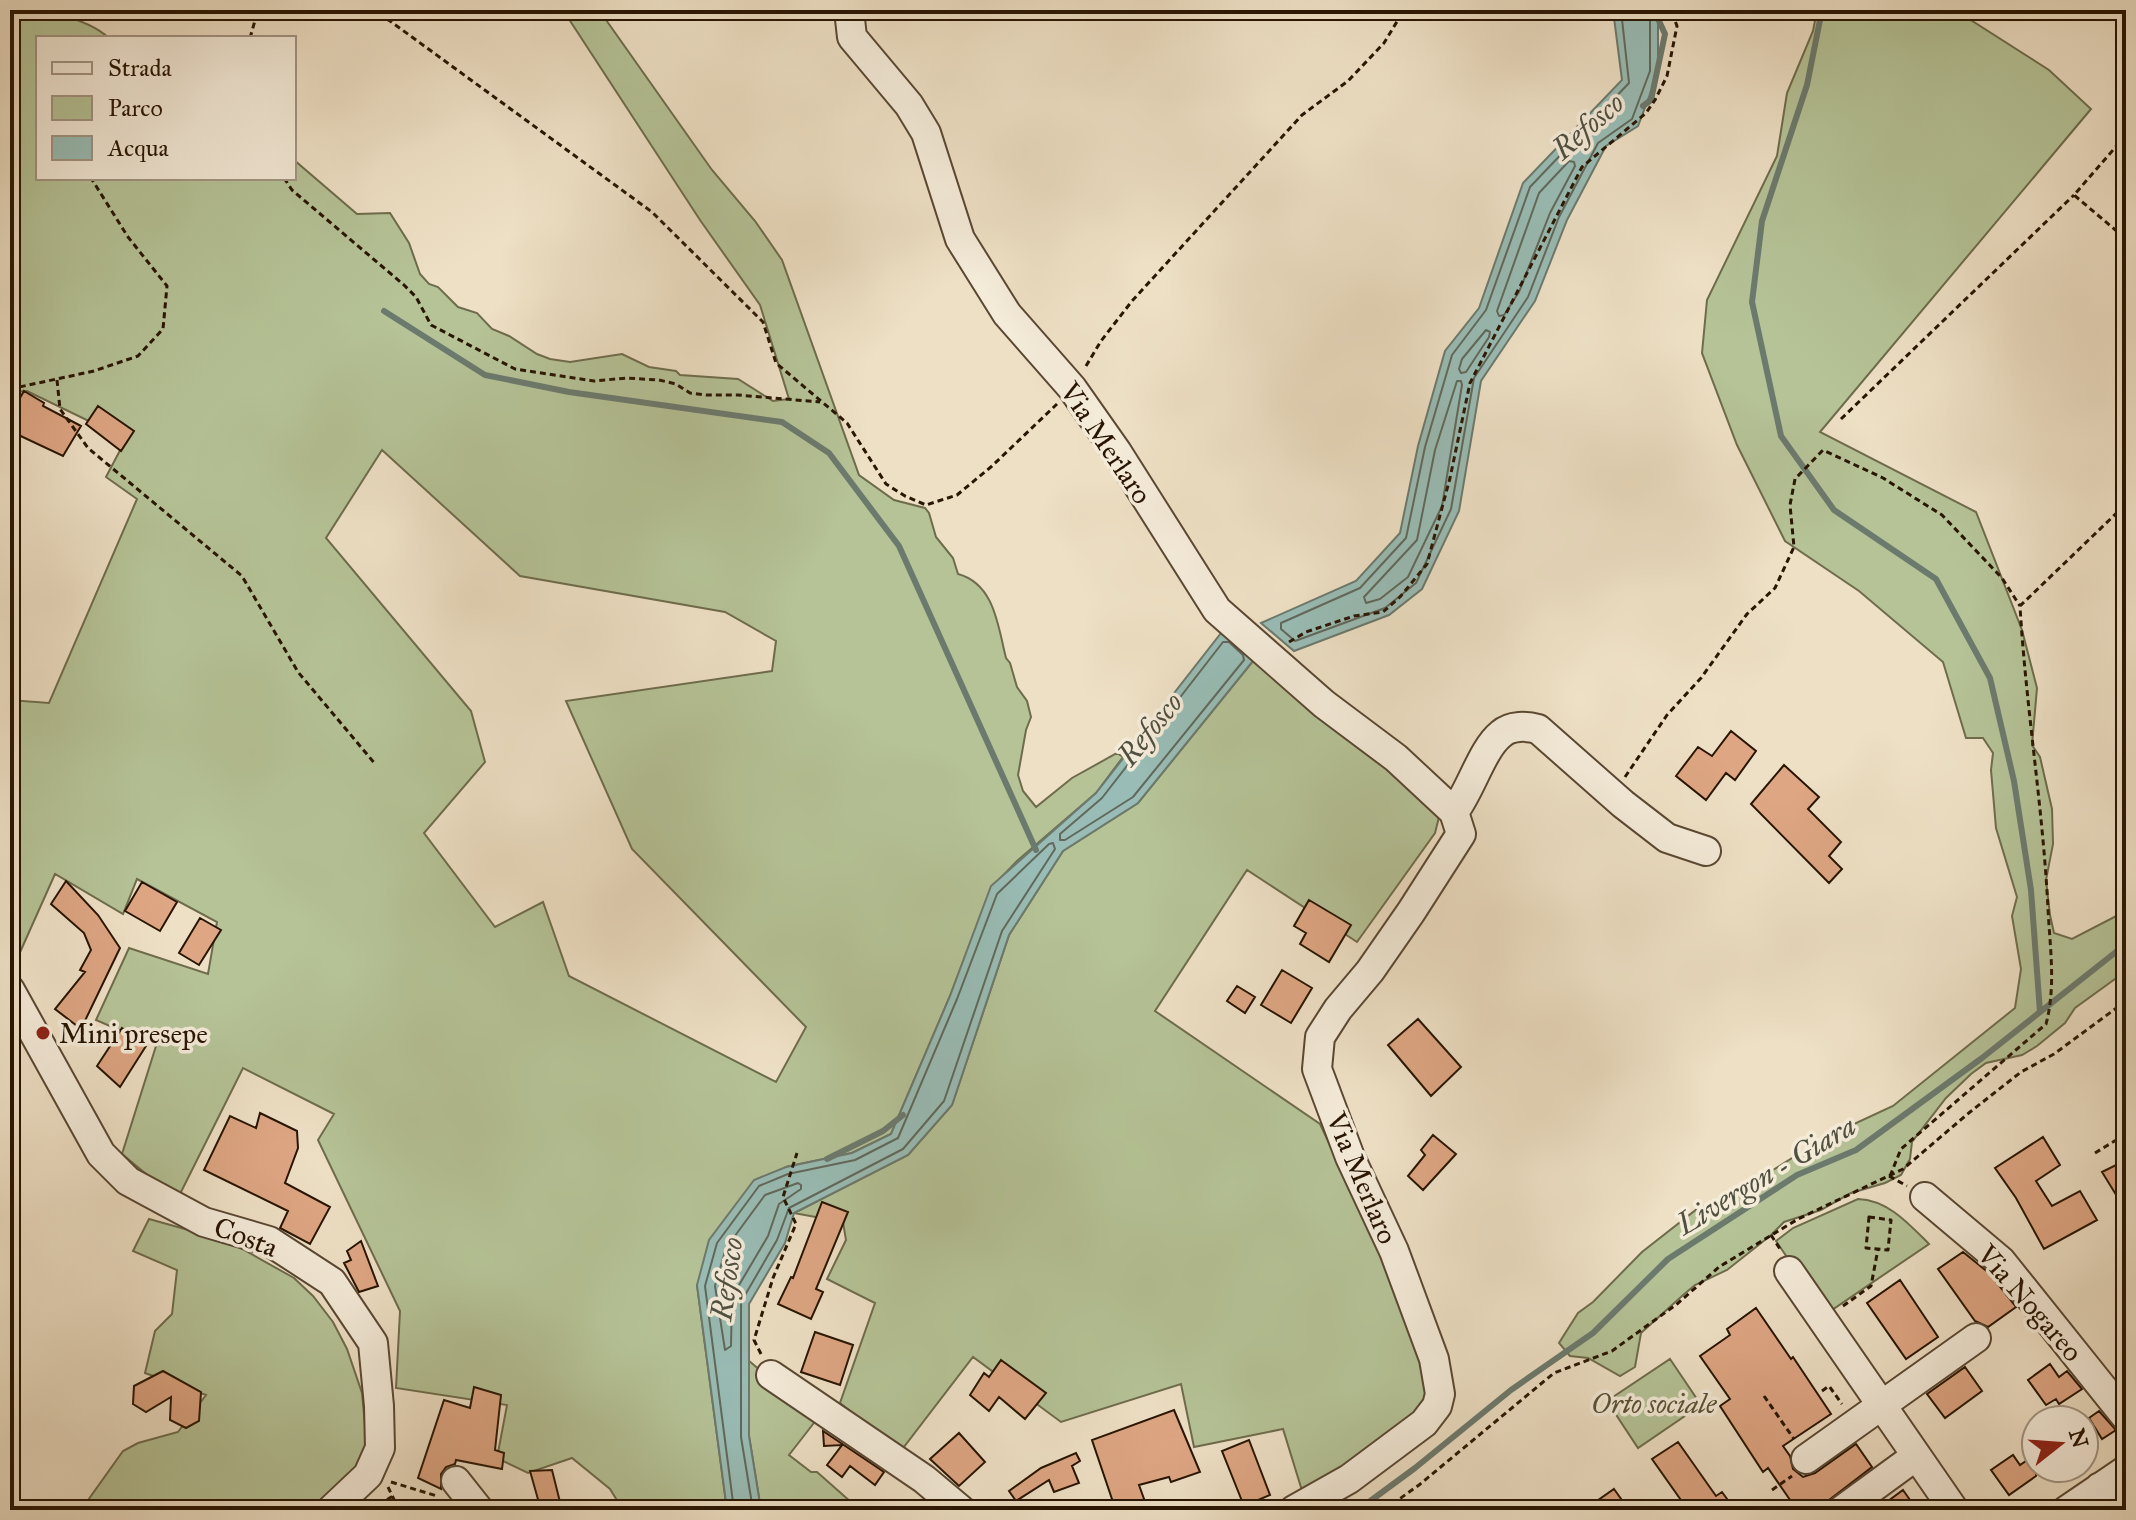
<svg xmlns="http://www.w3.org/2000/svg" width="2136" height="1520" font-family="'IM FELL Great Primer',serif">
  <rect width="100%" height="100%" fill="#eee0c5"/>
  <filter id="stains"><feTurbulence type="fractalNoise" baseFrequency=".0025" numOctaves="4"/><feColorMatrix values="0 0 0 0 .2 0 0 0 0 .09 0 0 0 0 .02 0 0 0 .5 -.17"/></filter>
  <radialGradient id="worn" r=".72"><stop offset=".6" stop-color="#630" stop-opacity="0"/><stop offset="1" stop-color="#630" stop-opacity=".3"/></radialGradient>
  <path fill="#b5c397" stroke="#6e6c4c" stroke-width="2" fill-rule="evenodd" d="M10,10C42,10 84,16 109,38H38V178H294V160L357,214L390,213L409,243L420,274L429,284L438,287L458,307L477,313L492,329L509,336L537,354L550,359L570,362L622,354L649,367L676,371L680,375L738,379L773,401L789,399L760,305L700,220L563,10H599L712,170L755,221L782,260L859,475L894,500L925,508L929,513L936,537L953,558L958,574C995,584 998,627 1006,658L1010,663L1017,687L1027,701L1031,717L1026,730L1018,775L1023,791L1036,807L1072,778L1117,753L1123,757L1096,793L1017,861L991,888L950,996L891,1134L852,1153L786,1167L697,1285L727,1510H623L610,1489L572,1458L528,1473L497,1458L507,1405L396,1388L400,1311L318,1140L334,1114L243,1068L180,1194L163,1188L122,1154L156,1046L96,1020L129,948L208,974L217,922L137,879L123,914L55,874L13,968L10,964V700L49,703L137,499L106,477L126,439L27,391L10,392ZM382,450L520,576L725,612L776,641L772,671L566,701L632,849L806,1027L776,1082L569,976L543,902L495,927L424,833L485,762L471,711L326,538Z
    M1817,10H1955L2049,70L2091,109L1820,432L1976,512L2022,630L2037,688L2032,745L2040,757L2052,809L2053,844L2046,880L2050,915L2054,933L2072,939L2126,911V971L2075,1008L2065,1023L2037,1046L2022,1055L1986,1063L1971,1074L1946,1098L1912,1142L1910,1159L1901,1175L1885,1183L1851,1193L1821,1210L1784,1222L1770,1236L1727,1270L1695,1285L1682,1296L1641,1333L1635,1367L1620,1376L1588,1358L1570,1356L1559,1343L1578,1313L1593,1302L1642,1252L1697,1209L1730,1197L1824,1138L1893,1106L2015,1008L2021,969L2012,916L2017,897L1996,828L1991,770L1993,753L1983,738H1966L1943,662L1859,591L1785,541L1737,445L1702,353L1707,300L1777,156L1787,93L1813,31Z
    M1257,656L1441,809L1435,833L1357,942L1247,870L1155,1011L1320,1124L1377,1244L1429,1379L1427,1406L1304,1497L1283,1429L1194,1447L1181,1384L1061,1422L973,1357L900,1452L840,1403L875,1303L827,1279L846,1240L843,1222L794,1213L908,1155L952,1105L1009,935L1063,851L1138,803Z
    M1858,1199C1888,1200 1909,1224 1929,1244L1826,1314L1776,1241L1793,1228Z
    M149,1219L228,1241L294,1278L313,1296L333,1322L347,1349L362,1393L367,1447L362,1470L326,1510H81L123,1451L138,1443L178,1432L206,1395L145,1373L155,1331L172,1314L177,1270L133,1251Z
    M1670,1359L1701,1405L1638,1448L1607,1401Z
    M748,1360L817,1419L789,1455L811,1472H817L860,1510H761L749,1436Z"/>
  <path fill="#99bdb6" stroke="#6c7a6e" stroke-width="2" d="M1613,10H1658V73L1638,126L1606,146L1567,220L1535,301L1481,381L1459,511L1422,589L1389,615L1294,651L1261,623L1356,581L1400,533L1418,446L1445,351L1479,308L1523,183L1622,80Z
    M1225,628L1257,656L1138,803L1063,851L1009,935L952,1105L908,1155L794,1213L785,1243L749,1304V1436L761,1510H727L697,1285L709,1240L754,1180L786,1167L852,1153L891,1134L950,996L991,886L1096,793Z"/>
  <g fill="none" stroke-linecap="round" stroke-linejoin="round">
    <path stroke="#60695c" stroke-width="2" d="M1621,10L1629,83L1530,187L1486,310L1452,355L1425,447L1406,538L1360,588L1281,623V629L1295,641L1385,608L1416,583L1451,509L1474,378L1528,297L1559,217L1598,143L1632,119L1650,71V10
      M1569,161L1574,162L1575,166L1550,213L1519,292L1504,315L1499,316L1497,311L1539,193Z
      M1486,330L1490,332L1489,337L1466,372L1461,373L1459,369L1462,359Z
      M1457,381H1461L1462,385L1442,506L1408,577L1380,599L1366,603L1364,597L1417,540L1435,450Z
      M1223,642H1229L1243,655L1244,660L1133,797L1065,840H1060V834L1102,798Z
      M798,1183L801,1185V1189L779,1204L768,1236L732,1297L731,1346L725,1350L715,1286L726,1248L765,1195Z
      M734,1510L705,1286L717,1243L759,1186L788,1174L855,1160L898,1138L957,999L997,894L1049,844L1053,843L1055,849L1002,931L944,1101L903,1149L789,1208L777,1240L741,1302V1437L753,1510"/>
    <path stroke="#6c7a6e" stroke-width="6" d="M1822,10L1807,85L1762,221L1752,302L1781,436L1834,510L1936,579L1990,678L2014,781L2031,890L2040,1012
      M1643,106L1651,100L1665,34L1654,10
      M384,311L485,375L569,392L782,422L829,453L899,546L1036,850
      M827,1159L883,1131L903,1115
      M1358,1510L1415,1468L1511,1390L1593,1333L1668,1259L1797,1175L1856,1150L1982,1058L2126,944"/>
  </g>
  <path fill="#dea683" stroke="#281502" stroke-width="2" d="M24,391L44,403L43,406L81,426L63,456L10,431V415Z
    M98,406L134,431L121,451L86,424Z
    M1731,731L1756,751L1735,780L1726,773L1706,800L1676,776L1698,747L1712,756Z
    M1784,765L1819,797L1808,809L1841,842L1829,856L1842,869L1829,883L1751,804Z
    M66,881L98,915L120,948L81,1029L55,1009L85,972L80,970L91,950L84,933L51,904Z
    M142,882L177,902L160,931L125,911Z
    M1309,900L1351,925L1329,962L1300,944L1306,933L1294,926Z
    M200,918L221,930L199,965L179,953Z
    M1282,970L1312,988L1291,1023L1261,1005Z
    M1237,986L1255,997L1245,1013L1227,1001Z
    M1418,1019L1461,1067L1431,1096L1388,1045Z
    M122,1028L146,1046L120,1087L97,1066Z
    M260,1113L297,1131L298,1148L285,1183L330,1207L310,1244L280,1228L288,1211L204,1170L230,1116L256,1128Z
    M1433,1135L1456,1154L1423,1190L1408,1176L1425,1155L1421,1150Z
    M2043,1137L2060,1165L2036,1181L2052,1206L2080,1191L2097,1220L2044,1249L2016,1198L1995,1168Z
    M2126,1160V1211L2102,1172Z
    M822,1202L848,1212L816,1289L823,1292L811,1319L778,1304L791,1277L793,1278Z
    M361,1241L378,1286L359,1292L344,1263L351,1260L347,1251Z
    M1963,1252L1989,1273L2016,1307L1988,1327L1975,1321L1938,1269Z
    M1900,1280L1938,1337L1906,1359L1867,1303Z
    M1756,1308L1791,1359L1793,1357L1831,1414L1783,1446L1790,1456L1793,1469L1803,1477L1815,1473L1856,1444L1872,1467L1816,1510H1797L1768,1468L1763,1472L1720,1406L1730,1399L1700,1356L1730,1335L1727,1329Z
    M815,1332L853,1345L840,1385L801,1372Z
    M1001,1360L1046,1393L1025,1419L999,1397L989,1411L970,1395L984,1373L989,1377Z
    M2050,1364L2059,1377L2067,1371L2082,1389L2059,1404L2056,1399L2046,1405L2028,1380Z
    M1965,1367L1982,1391L1945,1418L1927,1394Z
    M163,1371L201,1392L199,1421L186,1428L170,1420L171,1397L146,1412L133,1404L134,1386Z
    M474,1387L501,1395L495,1450L504,1453L502,1469L456,1460L455,1464L446,1467L441,1474V1489L418,1478L444,1400L470,1408Z
    M1174,1410L1200,1472L1171,1482L1169,1477L1139,1485L1148,1510H1122L1119,1503L1114,1505L1092,1440Z
    M2099,1411L2116,1430L2102,1439L2089,1418Z
    M823,1431L884,1472L875,1485L850,1466L842,1477L827,1465L842,1445L824,1446Z
    M959,1433L985,1462L959,1486L930,1459Z
    M1249,1440L1270,1495L1244,1506L1222,1451Z
    M1678,1442L1716,1496L1722,1492L1735,1510H1688L1652,1459Z
    M1076,1453L1080,1461L1072,1466L1079,1483L1054,1492L1049,1480L1016,1501L1009,1491L1041,1468Z
    M2036,1454V1476L2009,1495L1991,1470L2013,1455L2020,1465Z
    M552,1470L562,1510H541L530,1471Z
    M1614,1489L1629,1510H1584Z
    M1903,1490L1917,1510H1876Z"/>
  <g fill="none" stroke-linecap="round" stroke-linejoin="round">
    <g stroke="#5a4833" stroke-width="32">
      <path id="minor" d="M849,10L852,37L909,105L926,133L960,239L1007,314L1072,388L1117,452L1217,610L1324,704L1396,758L1454,812L1461,834L1411,912L1370,971L1338,1009L1320,1037L1317,1069L1350,1157L1394,1251L1434,1359L1440,1394L1437,1406L1424,1423L1349,1479L1294,1510
        M1454,812C1471,790 1482,749 1501,734C1511,725 1527,726 1538,729L1623,804L1667,838L1706,851
        M10,990L101,1154L128,1181L204,1222L269,1241L332,1282L373,1343L379,1406L380,1448L368,1475L331,1510
        M1925,1197L2001,1261L2126,1417
        M1789,1271L1954,1510
        M771,1375L924,1479L961,1510
        M1806,1459L1976,1338
        M456,1481L479,1510
        M2100,1487L2116,1510
        M1842,1510L1916,1456
        M2067,1510L2126,1470"/>
    </g>
    <path stroke="#281502" stroke-width="3" stroke-dasharray="6 4" stroke-linecap="butt" d="M369,10L390,21L652,212L763,322L776,363L847,423L886,484L905,496L926,505L957,495L992,466L1057,404
      M250,38L258,10
      M2126,135L2074,195L2126,239
      M284,178L292,190L404,285L416,297L431,325L515,369L594,381L627,378L659,380L676,384L690,393L706,395H738L820,402
      M1086,366L1101,341L1132,301L1302,115L1348,81L1384,43L1404,10
      M57,380L60,409L88,448L242,576L298,672L376,765
      M10,389L94,371L138,356L163,329L167,286L128,237L91,178
      M1841,419L2074,195
      M1289,642L1306,632L1354,616L1383,612L1400,597L1427,564L1450,478L1470,383L1582,167L1646,113L1655,100L1667,76L1677,26L1671,10
      M1625,777L1667,715L1701,678L1747,614L1775,588L1794,547L1790,505L1795,479L1823,450L1883,478L1942,515L2002,578L2020,606
      M2095,1153L2126,1134
      M1889,1176L1907,1186
      M1890,1176L1901,1149L2046,1024C2056,987 2050,948 2048,909C2043,808 2026,708 2020,606L2126,504
      M1869,1217L1891,1220L1888,1250L1866,1248Z
      M1771,1235L1780,1249
      M1843,1306L1871,1286L1878,1249
      M761,1354L754,1340L773,1278L796,1224L783,1197L797,1153
      M1822,1391L1829,1386L1842,1404
      M1764,1396L1794,1439
      M391,1482L437,1496
      M388,1487L399,1510
      M1772,1490L1792,1476
      M370,1510L393,1496
      M1384,1510L1419,1485L1554,1373L1612,1351L1677,1304L1719,1267L1798,1219L1903,1169L1970,1112L2021,1072L2054,1054L2126,1001"/>
    <use href="#minor" stroke="#f4ebd9" stroke-width="28"/>
  </g>
  <circle fill="#8f2418" stroke="#f4ebd9" stroke-width="3" cx="43" cy="1033" r="8"/>
  <g text-anchor="middle" dominant-baseline="central" stroke-width="7" stroke-linejoin="round" paint-order="stroke">
    <g font-size="28" fill="#281502" stroke="#f4ebd9">
      <text transform="translate(1106 443) rotate(56)">Via Merlaro</text>
      <text transform="translate(1362 1178) rotate(67)">Via Merlaro</text>
      <text transform="translate(246 1237) rotate(21)">Costa</text>
      <text transform="translate(2030 1303) rotate(49)">Via Nogareo</text>
    </g>
    <g font-size="28" fill="#281502" stroke="#f4ebd9" text-anchor="start">
      <text x="59" y="1033">Mini presepe</text>
    </g>
    <g font-size="28" font-style="italic" fill="#595236" stroke="#f4ebd9">
      <text x="1654" y="1403">Orto sociale</text>
    </g>
    <g font-size="30" font-style="italic" fill="#505041" stroke="#f4ebd9">
      <text transform="translate(1588 126) rotate(-41)">Refosco</text>
      <text transform="translate(1150 729) rotate(-51)">Refosco</text>
      <text transform="translate(1766 1175) rotate(-31)">Livergon - Giara</text>
      <text transform="translate(727 1279) rotate(-82)">Refosco</text>
    </g>
  </g>
  <rect width="2136" height="1520" fill="none" stroke="#eee0c5" stroke-width="40"/>
  <rect x="12" y="12" width="2112" height="1496" fill="none" stroke="#281502" stroke-width="4"/>
  <rect x="20" y="20" width="2096" height="1480" fill="none" stroke="#281502" stroke-width="2"/>
  <rect x="36" y="36" width="260" height="144" fill="#f4ebd9" stroke="#a29583" stroke-width="2"/>
  <rect x="52" y="62" width="40" height="12" fill="#f4ebd9" stroke="#a29583" stroke-width="2"/>
  <text x="108" y="76" font-size="24" fill="#281502">Strada</text>
  <rect x="52" y="96" width="40" height="24" fill="#b5c397" stroke="#a29583" stroke-width="2"/>
  <text x="108" y="116" font-size="24" fill="#281502">Parco</text>
  <rect x="52" y="136" width="40" height="24" fill="#99bdb6" stroke="#a29583" stroke-width="2"/>
  <text x="108" y="156" font-size="24" fill="#281502">Acqua</text>
  <g transform="translate(2060 1444) rotate(73)"><circle r="38" fill="#f4ebd9" stroke="#a29583" stroke-width="2"/>
  <path d="M0-6L14 30L0 20L-14 30Z" fill="#8f2418"/>
  <text y="-12" font-size="22" font-weight="bold" text-anchor="middle" fill="#281502">N</text>
  </g>
  <rect width="100%" height="100%" filter="url(#stains)"/>
  <rect width="100%" height="100%" fill="url(#worn)"/>
</svg>
